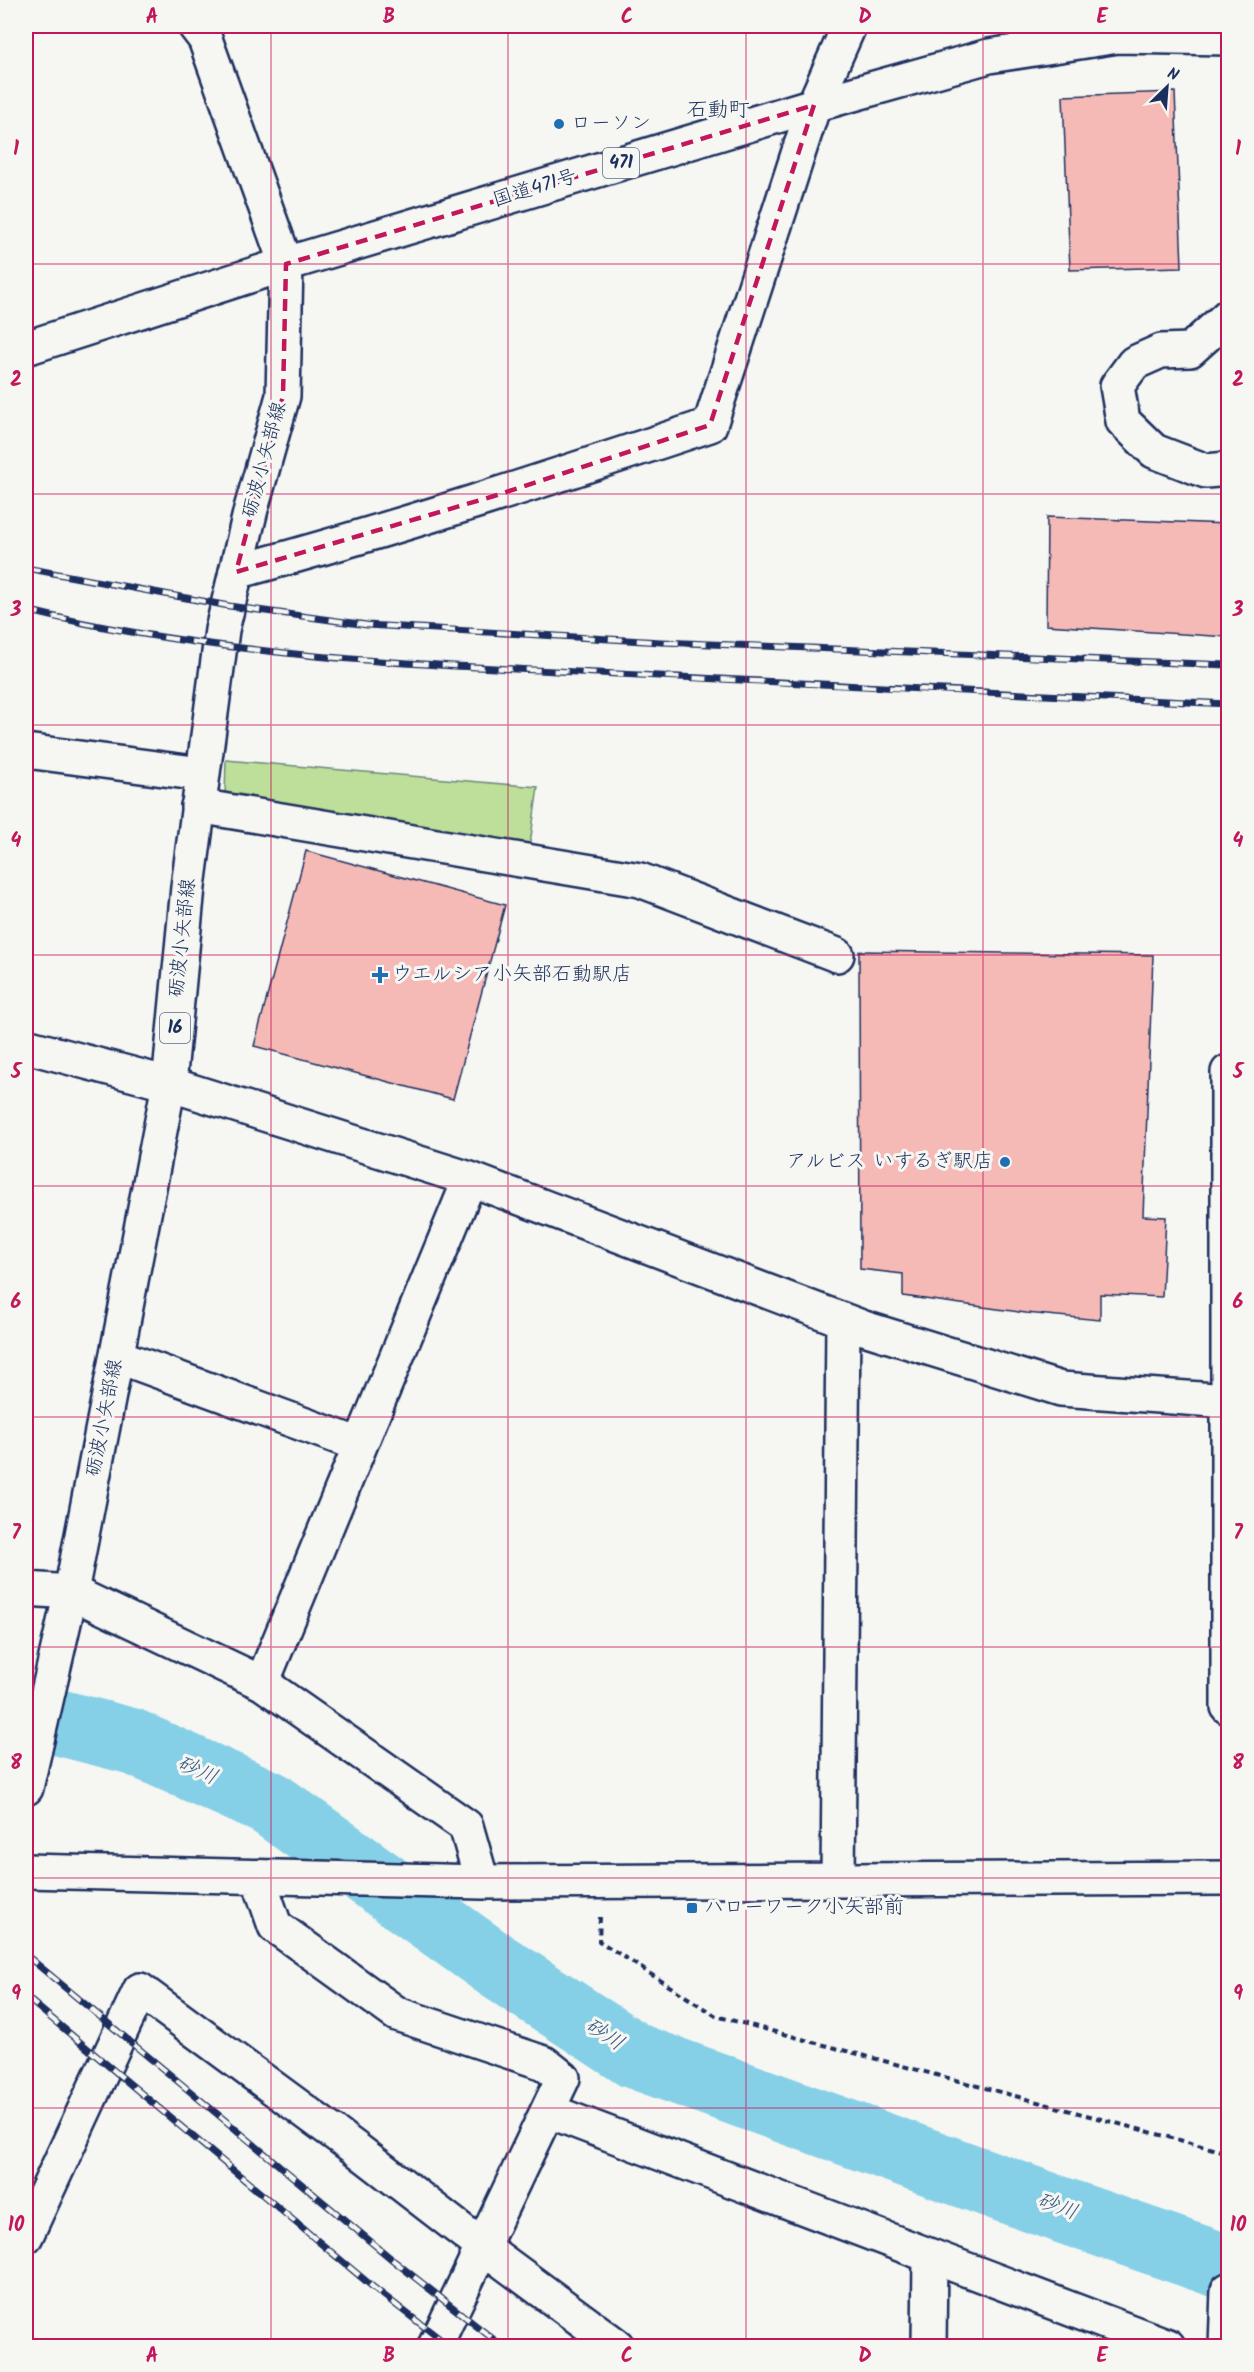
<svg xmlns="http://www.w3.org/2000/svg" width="1254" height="2372" font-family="Kalam,'Klee One',sans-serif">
  <rect width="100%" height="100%" fill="#f6f6f2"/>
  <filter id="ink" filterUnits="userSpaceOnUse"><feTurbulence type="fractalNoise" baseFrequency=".0167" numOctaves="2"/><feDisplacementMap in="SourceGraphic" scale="12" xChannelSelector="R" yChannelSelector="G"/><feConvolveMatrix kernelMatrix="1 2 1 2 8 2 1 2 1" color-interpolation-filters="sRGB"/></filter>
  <g filter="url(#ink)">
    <path fill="#bddf99" stroke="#6c877c" stroke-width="1.5" d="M226,760L538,787L529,851L225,795Z"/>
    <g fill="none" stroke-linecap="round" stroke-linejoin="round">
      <path stroke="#86d0e7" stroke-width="66" d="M26,1714L131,1741L269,1803L497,1966L635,2056L1053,2207L1228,2268"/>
    </g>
    <path fill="#f6bab6" stroke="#1b2f5e" stroke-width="1.5" d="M1175,92L1182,267L1070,270L1063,96Z
      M1047,517L1228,524V637L1046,625Z
      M306,851L505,905L453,1099L254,1046Z
      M859,951L1153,955L1143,1216L1166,1217L1162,1297L1100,1294V1320L1026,1313L903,1296V1274L860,1269Z"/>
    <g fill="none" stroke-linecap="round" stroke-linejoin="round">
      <g stroke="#1b2f5e" stroke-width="38">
        <path id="minor" d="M195,26L205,39L286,264
          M1228,316L1190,350L1161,351L1134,363L1117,386L1123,421L1154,451L1206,471L1228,469
          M236,572C396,529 553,477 710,425L814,105L849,26
          M26,751L202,774
          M198,806L640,880L837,955
          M26,1046L169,1084L470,1179L864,1328L1061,1389L1228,1401
          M1228,1072V1707
          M117,1356L360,1445
          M26,1589L71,1592L262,1683L466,1826L482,1882
          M262,1683L470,1179
          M26,1871L482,1882L1228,1878
          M258,1877L275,1926L397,2014L544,2063L563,2078L435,2346
          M838,1880L843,1320
          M549,2111L1168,2346
          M26,2236L140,1990L356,2149L483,2247L617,2346
          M929,2346L930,2256
          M1226,2346L1228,2290"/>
      </g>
      <g stroke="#1b2f5e" stroke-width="38">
        <path id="major" d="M26,1788L71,1592L169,1084L188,887L222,630L251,509L283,396L286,264"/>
      </g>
      <g stroke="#1b2f5e" stroke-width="38">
        <path id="highway" d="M26,348L286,264L814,105L989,56L1118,36L1228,38"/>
      </g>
      <path stroke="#1b2f5e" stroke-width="4" stroke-dasharray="6 4.5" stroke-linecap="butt" d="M600,1917L599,1941L716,2016L1228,2153"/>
      <use href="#minor" stroke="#f6f6f2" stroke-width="33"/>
      <use href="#major" stroke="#f6f6f2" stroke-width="33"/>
      <use href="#highway" stroke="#f6f6f2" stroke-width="33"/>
      <g stroke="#1b2f5e" stroke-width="7">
        <path id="rail" d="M26,568L229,606L367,625L661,642L1228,665
          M26,610C213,656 406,664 598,673C808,684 1018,694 1228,704
          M26,1955L394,2261L502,2346
          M26,1997L373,2287L449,2346"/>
      </g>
      <use href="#rail" stroke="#f6f6f2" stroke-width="4.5" stroke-dasharray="14" stroke-linecap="butt"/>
    </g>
  </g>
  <path fill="none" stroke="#c2185b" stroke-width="4.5" stroke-dasharray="12 8" stroke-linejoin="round" d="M814,105L710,425L494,496L236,572L283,396L286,264Z"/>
  <path fill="none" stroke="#c2185b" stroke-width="1.5" stroke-opacity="0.55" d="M271,26V2346M508,26V2346M746,26V2346M983,26V2346M26,264H1228M26,494H1228M26,725H1228M26,955H1228M26,1186H1228M26,1417H1228M26,1647H1228M26,1878H1228M26,2108H1228"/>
  <g fill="#1f6fb2" stroke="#f6f6f2" stroke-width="2">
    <circle cx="559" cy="124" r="6"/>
    <path d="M377 966h6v6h6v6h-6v6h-6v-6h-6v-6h6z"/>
    <circle cx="1005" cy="1162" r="6"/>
    <rect x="686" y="1902" width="12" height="12" rx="3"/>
  </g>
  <g text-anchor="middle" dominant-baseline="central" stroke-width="6" stroke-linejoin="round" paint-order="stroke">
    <g fill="#f6f6f2" stroke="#5d6b8a" stroke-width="1.5">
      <rect x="603" y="148" width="36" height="30" rx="4.5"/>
      <rect x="160" y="1013" width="30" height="30" rx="4.5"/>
    </g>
    <g font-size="18" font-weight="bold" fill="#1b2f5e">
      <text x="621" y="163">471</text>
      <text x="175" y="1028">16</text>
    </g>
    <g font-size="20" fill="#1b2f5e" stroke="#f6f6f2" text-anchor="start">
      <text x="571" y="124">ローソン</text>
      <text x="392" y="975">ウエルシア小矢部石動駅店</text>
      <text x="993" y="1162" text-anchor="end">アルビス いするぎ駅店</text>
      <text x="704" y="1908">ハローワーク小矢部前</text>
    </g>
    <g font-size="20" fill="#1b2f5e" stroke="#f6f6f2">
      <text transform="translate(535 189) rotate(-17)">国道471号</text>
      <text transform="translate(265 460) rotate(-75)">砺波小矢部線</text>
      <text transform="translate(183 938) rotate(-84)">砺波小矢部線</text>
      <text transform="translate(105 1418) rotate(-79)">砺波小矢部線</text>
    </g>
    <g font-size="21" fill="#1b2f5e" stroke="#f6f6f2">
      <text x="718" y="110">石動町</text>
    </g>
    <g font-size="21" font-style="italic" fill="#365780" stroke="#f6f6f2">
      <text transform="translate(197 1771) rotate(24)">砂川</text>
      <text transform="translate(604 2035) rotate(33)">砂川</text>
      <text transform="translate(1057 2207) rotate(20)">砂川</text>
    </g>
  </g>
  <rect width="1254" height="2372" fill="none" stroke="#f6f6f2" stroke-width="66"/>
  <g transform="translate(1167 87) rotate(25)" stroke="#f6f6f2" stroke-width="4.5" paint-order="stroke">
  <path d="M0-4.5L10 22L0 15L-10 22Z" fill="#1b2f5e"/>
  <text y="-9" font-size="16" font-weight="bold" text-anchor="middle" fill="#1b2f5e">N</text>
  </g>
  <rect x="33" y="33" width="1188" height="2306" fill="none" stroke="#c2185b" stroke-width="2"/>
  <g font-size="20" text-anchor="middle" font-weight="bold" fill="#c2185b">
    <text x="152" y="23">A</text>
    <text x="389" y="23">B</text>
    <text x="627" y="23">C</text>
    <text x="865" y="23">D</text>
    <text x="1102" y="23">E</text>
    <text x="16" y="155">1</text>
    <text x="1238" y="155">1</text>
    <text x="16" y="386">2</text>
    <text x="1238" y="386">2</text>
    <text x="16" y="616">3</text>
    <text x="1238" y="616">3</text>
    <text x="16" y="847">4</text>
    <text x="1238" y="847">4</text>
    <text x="16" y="1078">5</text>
    <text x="1238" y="1078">5</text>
    <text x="16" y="1308">6</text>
    <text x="1238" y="1308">6</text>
    <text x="16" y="1539">7</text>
    <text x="1238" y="1539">7</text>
    <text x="16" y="1769">8</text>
    <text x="1238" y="1769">8</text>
    <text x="16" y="2000">9</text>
    <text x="1238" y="2000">9</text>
    <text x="16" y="2231">10</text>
    <text x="1238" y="2231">10</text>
    <text x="152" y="2362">A</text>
    <text x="389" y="2362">B</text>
    <text x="627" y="2362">C</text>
    <text x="865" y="2362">D</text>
    <text x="1102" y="2362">E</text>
  </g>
</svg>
